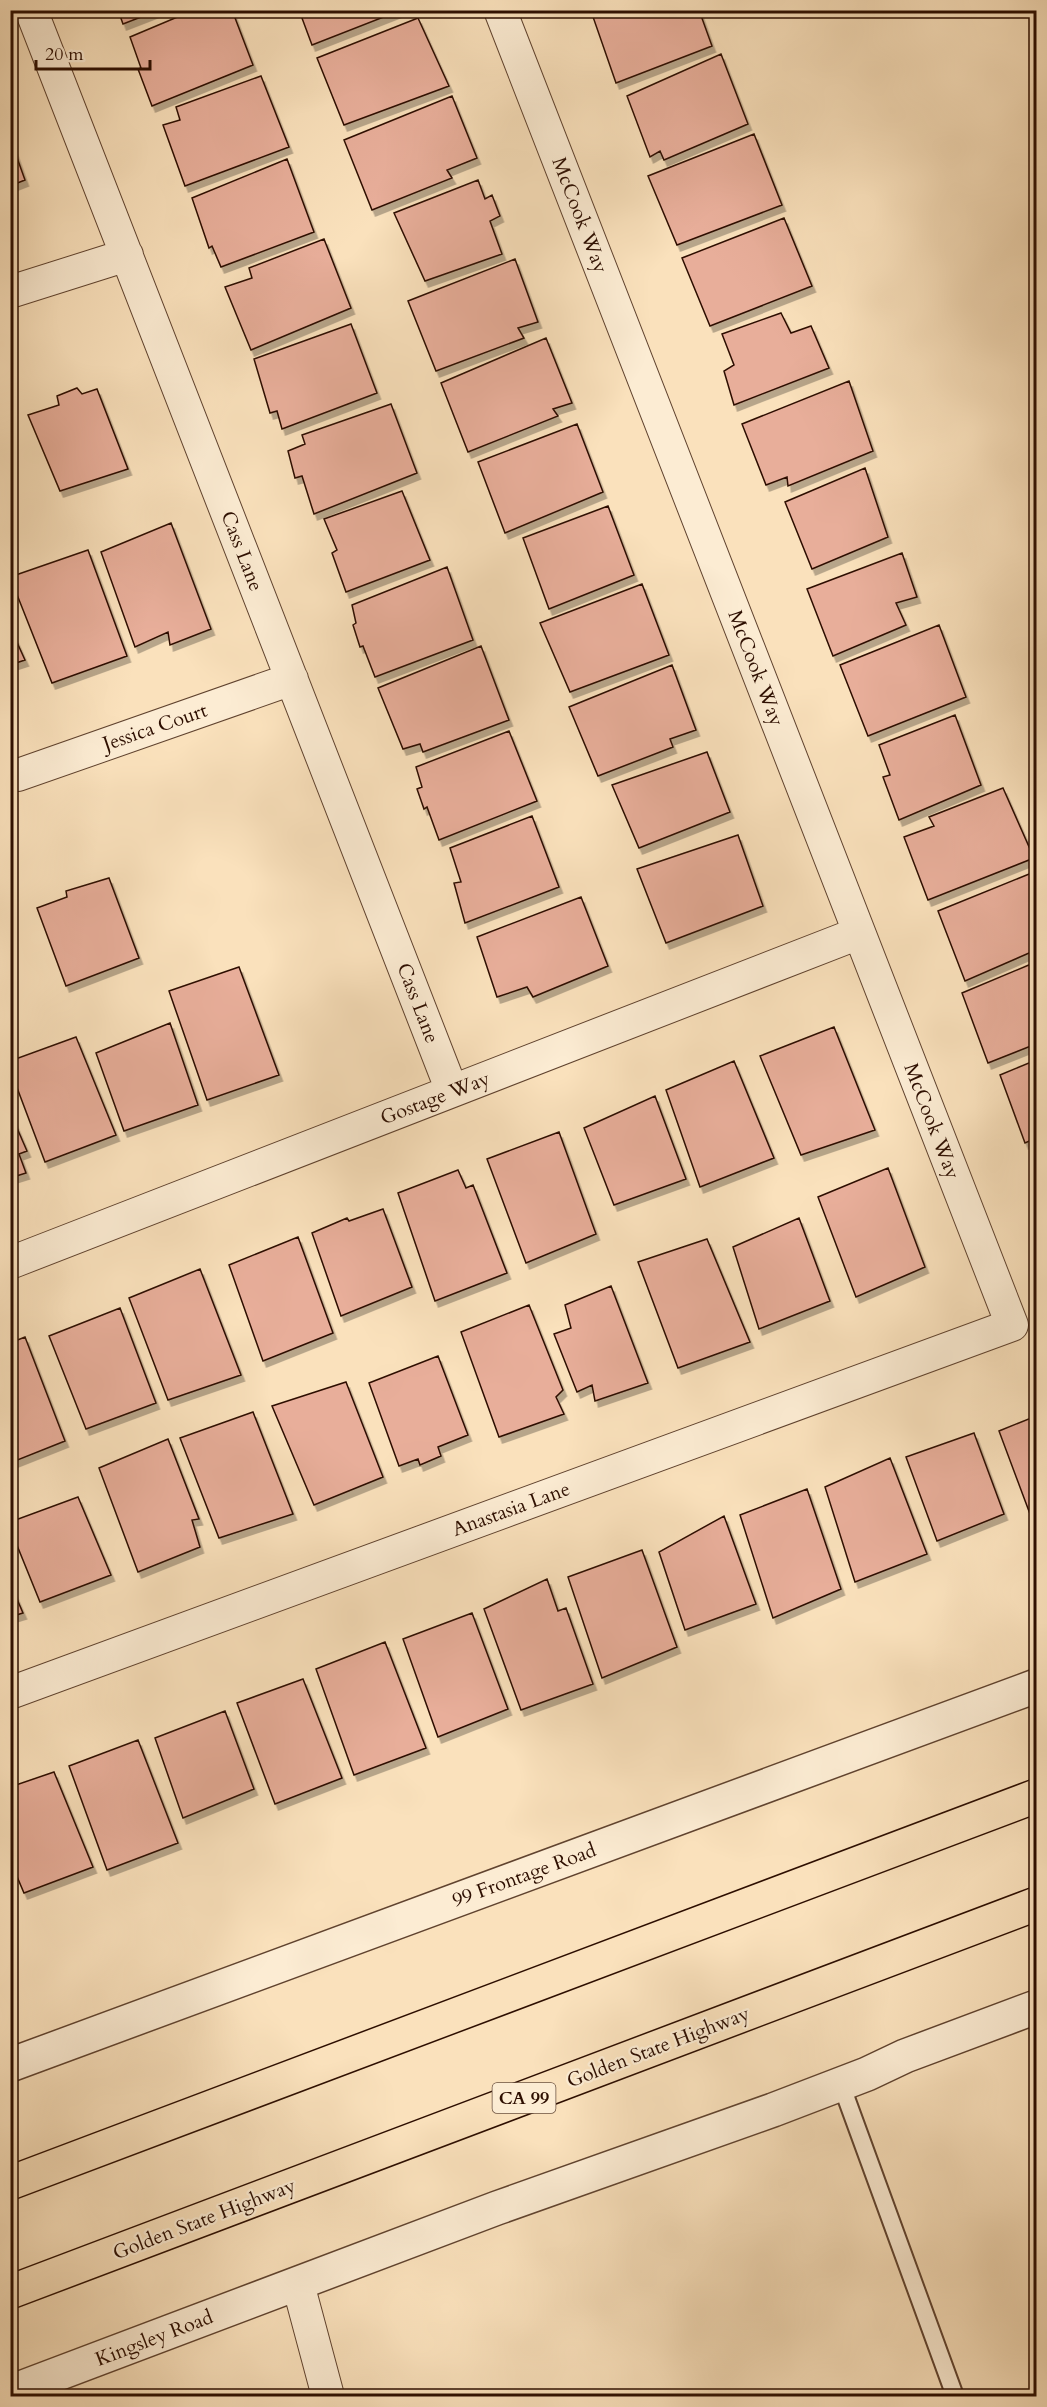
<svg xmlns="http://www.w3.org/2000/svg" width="1047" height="2407" font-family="Cardo,serif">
  <defs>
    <filter id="shadow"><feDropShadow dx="3.5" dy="6" stdDeviation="0" flood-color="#0004"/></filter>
  </defs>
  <rect width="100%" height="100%" fill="#fae1bc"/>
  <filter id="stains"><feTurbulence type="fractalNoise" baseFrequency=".00333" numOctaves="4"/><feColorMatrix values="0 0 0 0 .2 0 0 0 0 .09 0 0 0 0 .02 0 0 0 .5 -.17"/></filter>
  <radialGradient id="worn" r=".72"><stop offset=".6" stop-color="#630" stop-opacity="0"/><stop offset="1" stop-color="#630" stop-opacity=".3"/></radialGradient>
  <path fill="#e8ae9a" stroke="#2d0e00" stroke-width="1.5" filter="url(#shadow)" d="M118,10H159L123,24Z
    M194,10H232L253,65L152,106L138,69L141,68L130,37Z
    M299,10H399V11L312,45Z
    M600,10H699L712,46L616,83L592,14Z
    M418,18L449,86L344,125L317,58Z
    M721,54L748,124L664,160L660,151L650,157L627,96Z
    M261,76L289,147L185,186L163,125L180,120L176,107Z
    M452,96L477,158L447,170L452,178L372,210L344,140Z
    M754,134L782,205L677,245L648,176Z
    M10,138L25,180L10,186Z
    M287,159L314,232L221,267L212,246L209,248L192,198Z
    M478,180L485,199L492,195L500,216L490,221L502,254L425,281L394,213Z
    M784,218L812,286L710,326L682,258Z
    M324,239L351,308L251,350L225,287L252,278L249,268Z
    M515,259L538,322L518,328L524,338L436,371L408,301Z
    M781,313L791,333L811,326L829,368L734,405L724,371L734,365L722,334Z
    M351,324L377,393L282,429L277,411L270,413L254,359Z
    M546,338L572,403L553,409L558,416L468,452L441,383Z
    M849,381L873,451L788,486L787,477L766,485L742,424Z
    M77,388L82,394L97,389L128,469L60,491L28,415L59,405L57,396Z
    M391,404L417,473L314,514L302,476L295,478L288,451L305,444L302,435Z
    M577,424L603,492L505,533L478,462Z
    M865,468L888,537L812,569L785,502Z
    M402,491L430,560L346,592L332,553L337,550L324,519Z
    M608,506L634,575L549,609L523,538Z
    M171,523L211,629L170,645L168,632L135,647L101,552Z
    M88,550L127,656L52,683L10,577Z
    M902,553L917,597L896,603L906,625L833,656L807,589Z
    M447,567L473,640L375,677L363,646L360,647L353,625L356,623L352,605Z
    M642,584L669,655L570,692L540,623Z
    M939,625L966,697L868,736L840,665Z
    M10,627L25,660L10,665Z
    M481,646L509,720L423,752L420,744L403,749L378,688Z
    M672,665L696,730L670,739L673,747L598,776L569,707Z
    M955,715L981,785L899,820L883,777L890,775L879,745Z
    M509,731L537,801L439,840L427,807L424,809L417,789L422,787L416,767Z
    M707,752L730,812L639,848L612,785Z
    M1003,788L1034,858L928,900L904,837L934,826L929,817Z
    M532,816L559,887L465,923L454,883L461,882L450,848Z
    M738,835L763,906L666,943L637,869Z
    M1034,872L1036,880V950L965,981L938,911Z
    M109,878L139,958L66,986L37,908L67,897L66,891Z
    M581,897L608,966L533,997L527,987L497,997L477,937Z
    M1036,962V1044L988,1063L962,993Z
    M239,967L279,1075L207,1100L169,991Z
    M170,1023L198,1105L124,1131L96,1053Z
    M834,1027L875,1130L801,1155L760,1056Z
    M76,1037L116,1135L45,1162L10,1069V1061Z
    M1036,1060V1138L1025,1143L1000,1075Z
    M734,1061L774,1158L700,1187L666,1090Z
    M655,1096L686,1179L614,1205L584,1128Z
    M10,1112L27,1151L19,1154L26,1173L10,1178Z
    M559,1132L596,1234L526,1263L487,1159Z
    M888,1168L925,1267L856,1297L818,1197Z
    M458,1170L466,1188L473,1185L507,1273L435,1301L398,1193Z
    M383,1209L412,1287L341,1316L312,1233L347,1218L349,1221Z
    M799,1218L830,1301L759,1329L733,1247Z
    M298,1237L333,1333L263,1361L229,1265Z
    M707,1239L750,1342L678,1368L638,1262Z
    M200,1269L241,1375L168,1400L129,1298Z
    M611,1286L648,1383L595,1401L592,1385L577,1392L554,1334L571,1328L565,1305Z
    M529,1305L563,1390L556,1397L564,1414L499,1437L461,1332Z
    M120,1308L156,1403L86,1429L49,1336Z
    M25,1337L65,1441L10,1463V1343Z
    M438,1356L468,1435L438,1447L441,1456L420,1465L418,1459L399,1466L369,1383Z
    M346,1382L383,1477L314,1505L272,1406Z
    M253,1412L293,1514L219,1538L180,1438Z
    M1036,1416V1530L999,1431Z
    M974,1433L1004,1514L937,1541L906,1457Z
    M168,1439L199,1519L192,1520L200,1547L138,1572L99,1468Z
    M890,1458L927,1554L855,1582L825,1487Z
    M807,1489L841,1589L773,1618L740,1515Z
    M78,1497L111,1575L40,1602L10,1528V1522Z
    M724,1516L756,1604L685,1630L659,1552Z
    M642,1550L677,1647L602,1678L568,1577Z
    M547,1579L558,1611L566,1608L593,1684L521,1710L484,1609Z
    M10,1583L23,1613L10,1617Z
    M472,1613L508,1709L438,1737L403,1639Z
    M385,1642L426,1748L354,1775L316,1669Z
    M303,1679L342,1778L275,1804L237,1703Z
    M225,1711L254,1789L183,1818L155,1738Z
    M138,1740L178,1843L107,1870L69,1766Z
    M54,1772L93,1867L24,1893L10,1860V1787Z"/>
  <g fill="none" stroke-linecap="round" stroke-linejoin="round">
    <g stroke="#60432f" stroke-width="20">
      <path id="service" d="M841,2084L955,2396"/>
    </g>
    <g stroke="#60432f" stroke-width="34">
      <path id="minor" d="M31,10L452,1091
        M10,292L127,255
        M18,775L292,679
        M10,1263L859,933
        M10,1693L1012,1325L500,10
        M298,2284L328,2396"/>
    </g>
    <g stroke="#60432f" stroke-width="36">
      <path id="tertiary" d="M10,2065L1036,1686
        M10,2392L497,2208L773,2110L867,2074L905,2056L1036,2007"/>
    </g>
    <g stroke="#2d0e00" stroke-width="36">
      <path id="motorway" d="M10,2183L1036,1796
        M10,2292L1036,1904"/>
    </g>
    <use href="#service" stroke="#fcecd3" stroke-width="16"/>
    <use href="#minor" stroke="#fcecd3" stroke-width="32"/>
    <use href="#tertiary" stroke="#fcecd3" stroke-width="33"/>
    <use href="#motorway" stroke="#fae1bc" stroke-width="33"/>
  </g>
  <g text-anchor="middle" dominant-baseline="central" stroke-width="4.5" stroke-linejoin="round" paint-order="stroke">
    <rect fill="#fcecd3" stroke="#6b513f" stroke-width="1.5" x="492.5" y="2083" width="63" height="30" rx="4.5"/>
    <g font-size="18" font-weight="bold" fill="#2d0e00">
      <text x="524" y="2098">CA 99</text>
    </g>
    <g font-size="20" fill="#2d0e00" stroke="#fcecd3">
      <text transform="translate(580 215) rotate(69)">McCook Way</text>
      <text transform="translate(242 551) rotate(69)">Cass Lane</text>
      <text transform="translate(756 668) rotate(69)">McCook Way</text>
      <text transform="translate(155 727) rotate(-19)">Jessica Court</text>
      <text transform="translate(418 1003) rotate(69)">Cass Lane</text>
      <text transform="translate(435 1098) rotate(-21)">Gostage Way</text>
      <text transform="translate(932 1121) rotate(69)">McCook Way</text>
      <text transform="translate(511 1509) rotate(-20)">Anastasia Lane</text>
      <text transform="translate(524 1875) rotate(-20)">99 Frontage Road</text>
      <text transform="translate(658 2047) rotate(-21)">Golden State Highway</text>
      <text transform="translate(204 2219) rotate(-21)">Golden State Highway</text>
      <text transform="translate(154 2338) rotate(-21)">Kingsley Road</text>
    </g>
  </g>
  <rect width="1047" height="2407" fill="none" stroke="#fae1bc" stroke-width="36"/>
  <rect x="12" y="12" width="1023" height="2383" fill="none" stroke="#2d0e00" stroke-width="3"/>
  <rect x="18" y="18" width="1011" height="2371" fill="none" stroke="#2d0e00" stroke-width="1.5"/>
  <path d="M36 60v9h114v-9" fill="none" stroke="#2d0e00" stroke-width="3"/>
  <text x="45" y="60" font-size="18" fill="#2d0e00" stroke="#fcecd3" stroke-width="4.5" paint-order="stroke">20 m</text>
  <rect width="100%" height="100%" filter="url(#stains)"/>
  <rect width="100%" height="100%" fill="url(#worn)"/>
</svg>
